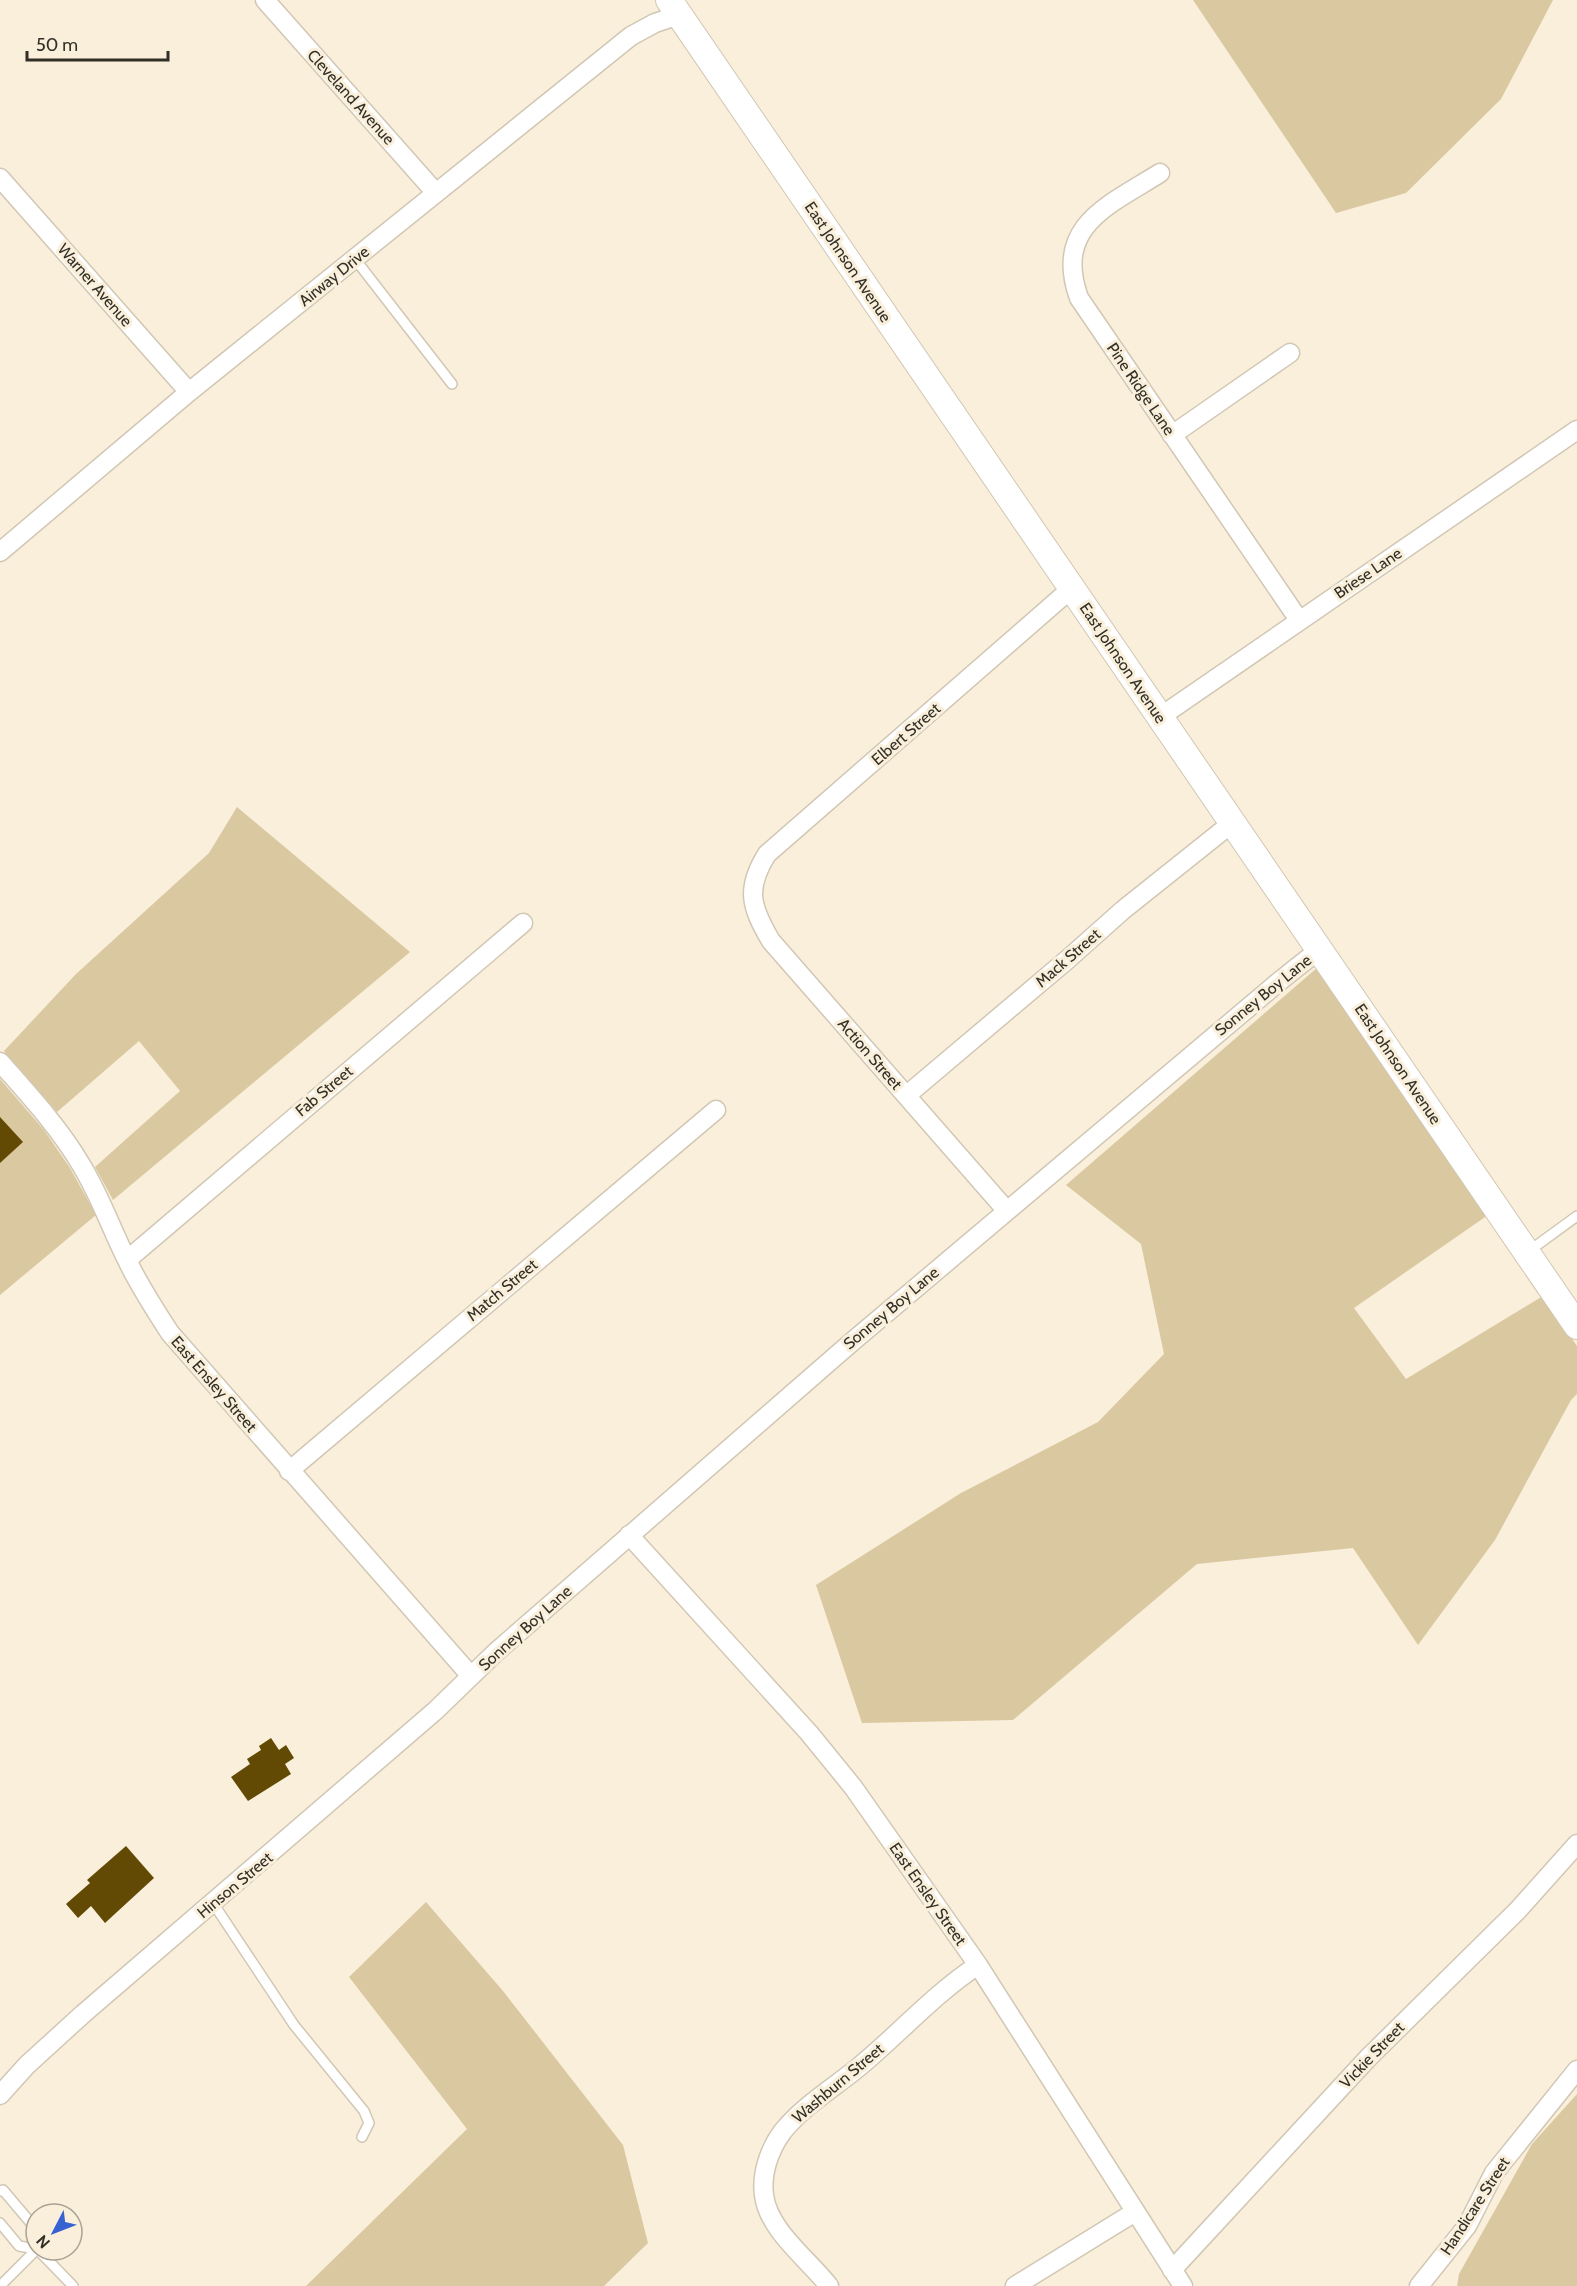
<svg xmlns="http://www.w3.org/2000/svg" width="1577" height="2286" font-family="Cabin,sans-serif">
  <rect width="100%" height="100%" fill="#f9efdb"/>
  <path fill="#dac8a1" d="M1193,0H1553L1501,99L1406,193L1336,213Z
    M237,807L410,952L113,1200L95,1167L180,1091L139,1041L57,1112L4,1051L76,974L209,853Z
    M1318,967L1488,1215L1354,1308L1406,1379L1543,1296L1577,1346V1394L1571,1400L1495,1540L1418,1645L1353,1548L1197,1564L1013,1720L862,1723L816,1585L961,1493L1098,1422L1164,1354L1141,1244L1066,1185Z
    M0,1079L44,1130L70,1168L96,1215L0,1295Z
    M426,1902L503,1991L623,2145L648,2243L604,2286H306L467,2129L349,1977Z
    M1577,2094V2286H1457L1459,2274L1532,2144Z"/>
  <path fill="#634a04" d="M0,1117L23,1142L0,1163Z
    M271,1738L279,1750L286,1745L294,1758L285,1764L291,1774L248,1801L231,1777L250,1764L247,1759L261,1750L259,1746Z
    M126,1846L154,1878L105,1923L91,1906L78,1918L66,1904L90,1883L87,1880Z"/>
  <g fill="none" stroke-linecap="round" stroke-linejoin="round">
    <g stroke="#d1c7b4" stroke-width="12">
      <path id="lane" d="M355,259L452,384
        M1529,1251L1577,1216
        M213,1903L294,2025L364,2111L369,2123L362,2137
        M0,2191L3,2190L36,2229
        M0,2223L19,2246L36,2249
        M38,2250L73,2286
        M0,2286L36,2250"/>
    </g>
    <g stroke="#d1c7b4" stroke-width="21">
      <path id="street" d="M265,0L436,193
        M1160,173C1109,205 1053,226 1079,298L1299,620
        M0,178L189,392
        M1172,435L1290,353
        M0,552L189,392L631,36L655,23L679,15
        M1160,717L1577,430
        M0,1062C28,1094 58,1126 80,1163C100,1195 111,1229 128,1262C140,1287 155,1310 170,1333L471,1676
        M907,1095L1068,959L1123,910L1232,823
        M1007,1211L771,941C751,907 745,889 767,854L1072,588
        M127,1260L523,923
        M289,1471L716,1110
        M629,1535L809,1733L853,1787L978,1965L1183,2286
        M0,2095L27,2065L83,2014L435,1711L496,1652L853,1341L1281,980L1320,949
        M1172,2270L1368,2058L1518,1910L1577,1844
        M829,2286C808,2259 768,2230 764,2195C761,2173 770,2148 783,2131C804,2105 835,2087 860,2066C900,2033 934,1994 978,1965
        M1015,2286L1135,2212
        M1419,2286L1467,2226L1494,2173L1577,2070"/>
    </g>
    <g stroke="#d1c7b4" stroke-width="28">
      <path id="secondary" d="M669,0L1577,1326"/>
    </g>
    <use href="#lane" stroke="#fff" stroke-width="9"/>
    <use href="#street" stroke="#fff" stroke-width="18"/>
    <use href="#secondary" stroke="#fff" stroke-width="26"/>
  </g>
  <g text-anchor="middle" dominant-baseline="central" stroke-width="6" stroke-linejoin="round" paint-order="stroke">
    <g font-size="16" fill="#322f27" stroke="#f9efdb">
      <text transform="translate(351 97) rotate(48)">Cleveland Avenue</text>
      <text transform="translate(848 262) rotate(56)">East Johnson Avenue</text>
      <text transform="translate(334 276) rotate(-39)">Airway Drive</text>
      <text transform="translate(95 285) rotate(49)">Warner Avenue</text>
      <text transform="translate(1141 389) rotate(56)">Pine Ridge Lane</text>
      <text transform="translate(1368 573) rotate(-34)">Briese Lane</text>
      <text transform="translate(1123 663) rotate(56)">East Johnson Avenue</text>
      <text transform="translate(906 734) rotate(-41)">Elbert Street</text>
      <text transform="translate(1068 958) rotate(-41)">Mack Street</text>
      <text transform="translate(1263 995) rotate(-39)">Sonney Boy Lane</text>
      <text transform="translate(870 1054) rotate(49)">Action Street</text>
      <text transform="translate(1398 1064) rotate(56)">East Johnson Avenue</text>
      <text transform="translate(324 1091) rotate(-40)">Fab Street</text>
      <text transform="translate(502 1290) rotate(-40)">Match Street</text>
      <text transform="translate(891 1308) rotate(-40)">Sonney Boy Lane</text>
      <text transform="translate(214 1384) rotate(49)">East Ensley Street</text>
      <text transform="translate(525 1628) rotate(-42)">Sonney Boy Lane</text>
      <text transform="translate(235 1885) rotate(-40)">Hinson Street</text>
      <text transform="translate(928 1894) rotate(55)">East Ensley Street</text>
      <text transform="translate(1372 2055) rotate(-46)">Vickie Street</text>
      <text transform="translate(838 2083) rotate(-40)">Washburn Street</text>
      <text transform="translate(1475 2206) rotate(-57)">Handicare Street</text>
    </g>
  </g>
  <g transform="translate(54 2232) rotate(228)"><circle r="28" fill="#f9efdb" stroke="#a9a293" stroke-width="1.5"/>
  <path d="M0-4.5L10 22L0 15L-10 22Z" fill="#3762d2"/>
  <text y="-9" font-size="16" font-weight="bold" text-anchor="middle" fill="#322f27">N</text>
  </g>
  <path d="M27 51v9h141v-9" fill="none" stroke="#322f27" stroke-width="3"/>
  <text x="36" y="51" font-size="18" fill="#322f27" stroke="#f9efdb" stroke-width="4.5" paint-order="stroke">50 m</text>
</svg>
